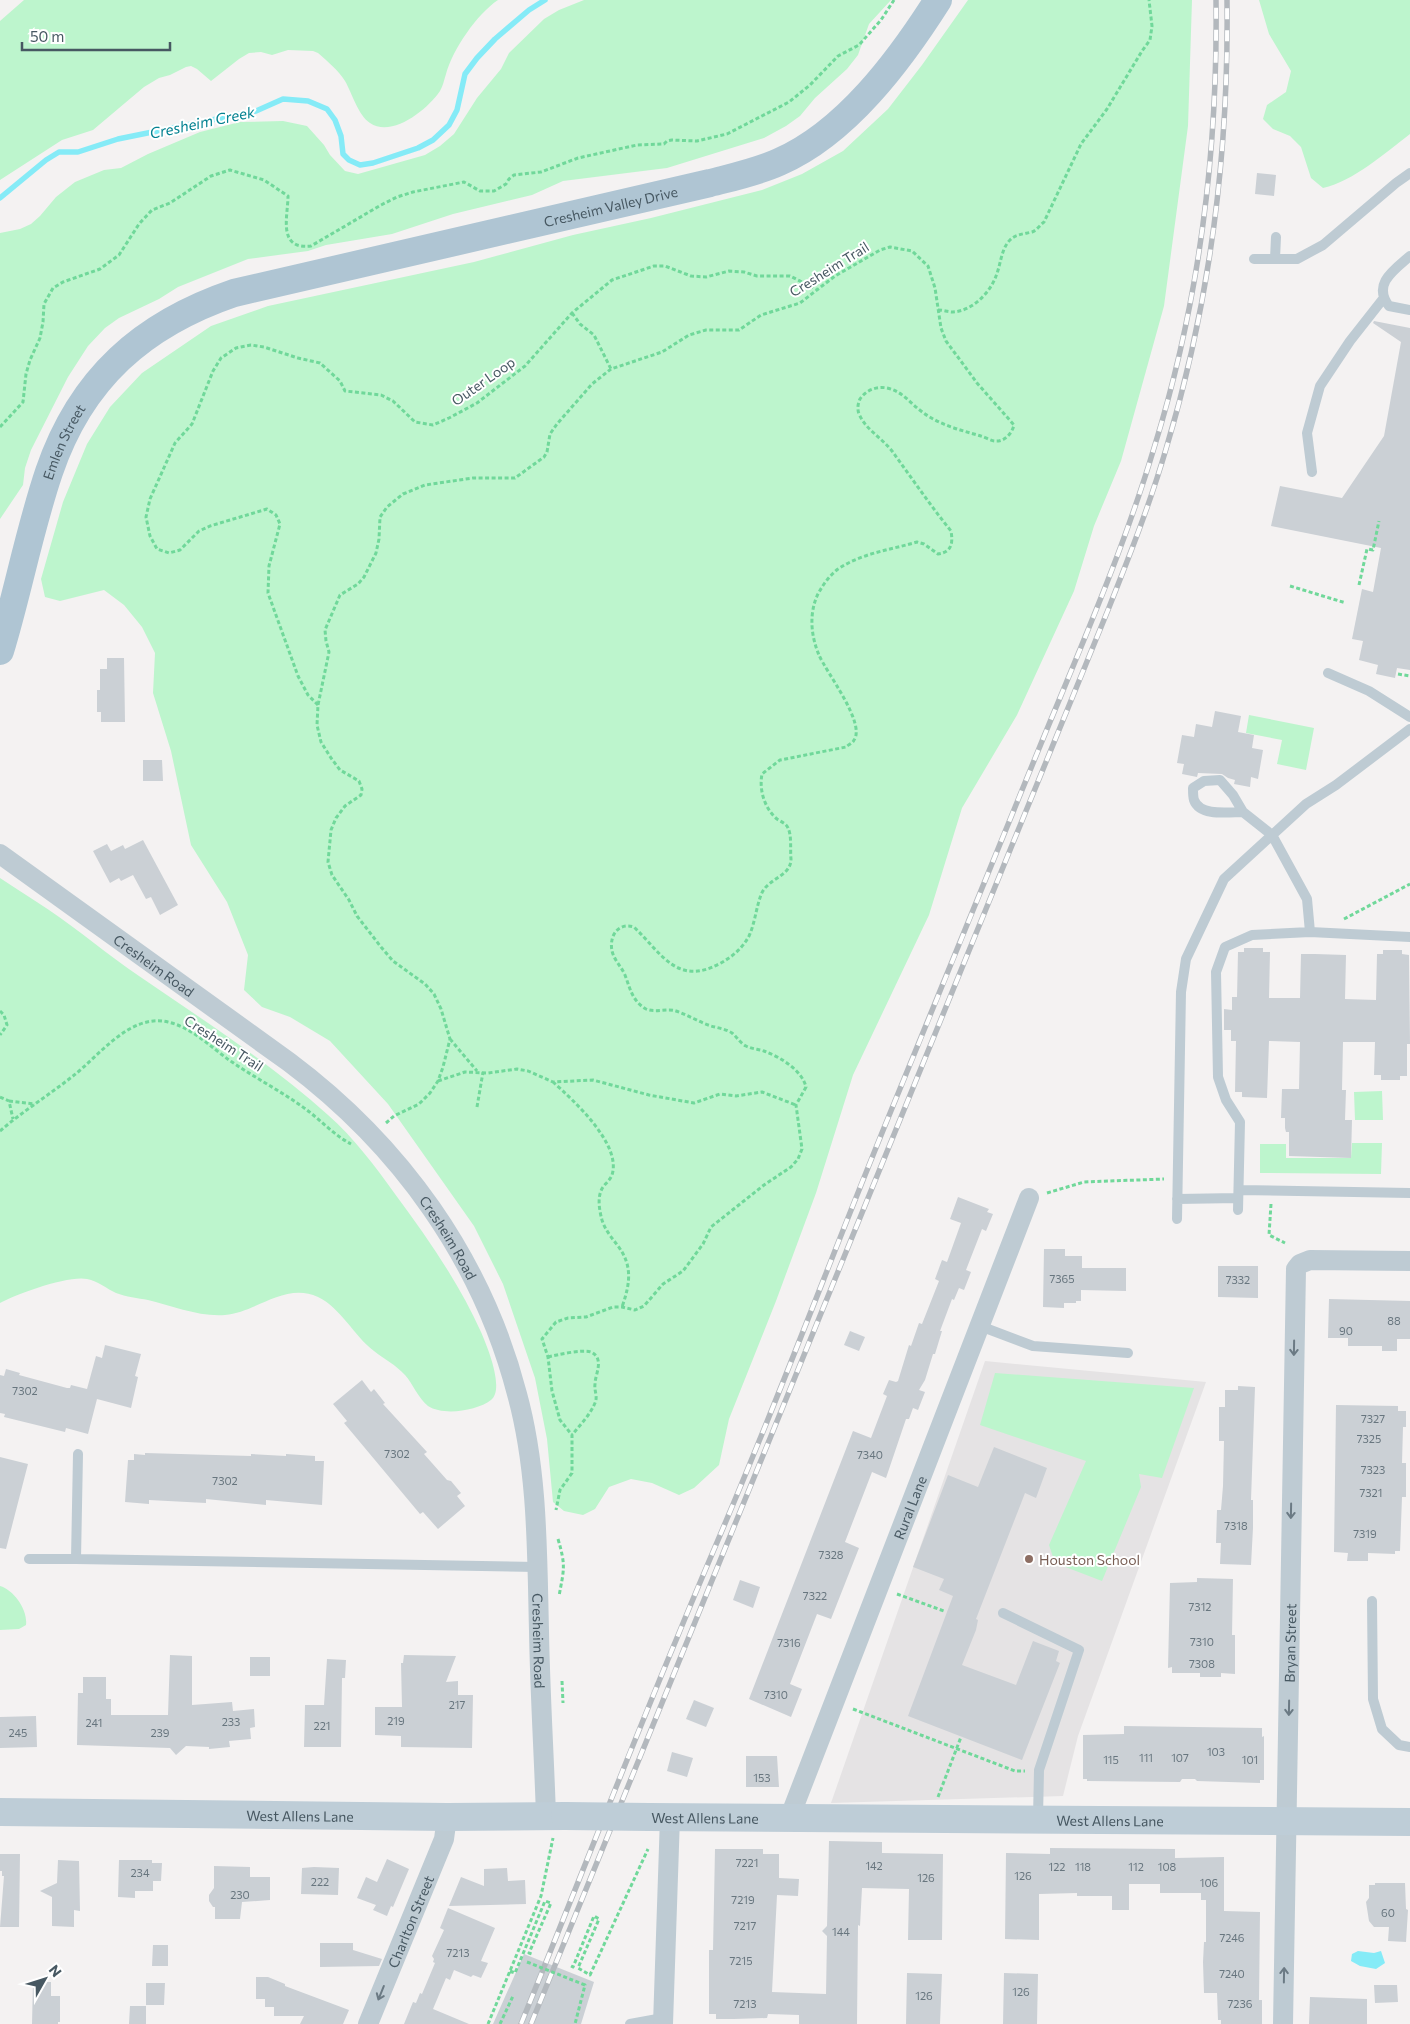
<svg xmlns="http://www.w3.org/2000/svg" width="1410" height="2024" font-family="Commissioner,sans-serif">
  <rect width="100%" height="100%" fill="#f4f2f2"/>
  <path fill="#e5e3e4" d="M985,1361L1206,1382L1078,1736L1063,1796L831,1803Z"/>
  <path fill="#bdf5cd" d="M24,0H498C477,14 453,49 446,74C444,80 443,86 440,91C427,110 392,138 370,123C358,115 352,93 345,81C339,71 327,61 318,53L313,51L288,50L272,55L261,52L249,53L239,59L211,81L197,69L191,66L186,67L170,75L159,78L144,87L93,130L62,140L0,180V21Z
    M584,0H891L869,24L858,55L847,69L815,98L800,116L786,126L764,138L667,168L563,181L532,195L453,214L392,234L326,245L308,251L248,259L178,287L159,299L119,318L105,328L88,346L68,377L31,450L25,468L23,485L0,519V233L20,229L31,224L40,216L56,197L75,182L104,170L121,168L148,154L200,132L240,122L283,121L307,126L324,145L330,155L345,171L358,174L425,155L440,146L454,134L477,98L501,69L509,53L544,19L559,10Z
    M968,0H1192L1188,126L1164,306L1121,461L1094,526L1074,591L1017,715L962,808L929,915L853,1075L816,1193L776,1301L729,1419L719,1465L694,1488L679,1495L652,1483L631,1479L609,1487L595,1509L583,1515L564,1511L553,1502L547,1439L535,1378L503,1284L474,1226L388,1104L330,1041L290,1017L262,1007L244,990L248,955L227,902L191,845L171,751L153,693L155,653L142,627L124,605L104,590L60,601L45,597L41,579L63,502L87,444L110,407L142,373L211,326L268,306L474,262L573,235L651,218L762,190L802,174L843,151L888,109L922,65Z
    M1259,0H1410V134C1385,153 1354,181 1323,188L1311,178L1301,147L1290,136L1273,129L1263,119L1267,105L1286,92L1291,71L1269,34Z
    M1249,715L1314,728L1306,770L1277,764L1282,740L1246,733Z
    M0,878C16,889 33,899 49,910C80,931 108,955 139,976C203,1020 269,1062 328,1115C354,1138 375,1166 395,1194C427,1237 459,1283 481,1332C487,1346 505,1389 491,1400C477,1411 443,1416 428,1406C418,1398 413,1384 405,1375C396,1365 384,1359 374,1351C354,1336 341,1308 318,1297C285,1282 257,1312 225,1315C199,1317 173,1306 148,1300C138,1298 126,1297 116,1293C107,1289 98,1281 87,1279C69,1275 16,1294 0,1303Z
    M1382,1091L1383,1120H1355L1354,1092Z
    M1352,1143H1382L1381,1174L1260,1173V1144H1286V1158H1351Z
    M995,1373L1194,1388L1162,1478L1139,1474L1141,1487L1102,1581L1055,1563L1049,1545L1086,1461L980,1425Z
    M0,1586C14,1590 28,1610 26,1625L19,1629L0,1630Z"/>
  <path fill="#85ebf7" d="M1358,1951L1374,1953L1381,1951L1385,1963L1376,1969L1360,1966L1351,1961L1352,1954Z"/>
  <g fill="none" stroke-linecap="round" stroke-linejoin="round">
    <path stroke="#85ebf7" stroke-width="5.5" d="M0,198L46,160L59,152H78L118,139L256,111L283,99L308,101L327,109L335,120L341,136L343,154L349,160L360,165L373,163L418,148L433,140L449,125L457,110L465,74L477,58L495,39L529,10L545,0"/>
  </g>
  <path fill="#cbd0d5" d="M1257,173L1276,175L1274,196L1255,194Z
    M1374,321L1410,328V670L1397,668L1395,678L1376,674L1378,665L1359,660L1363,641L1352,639L1362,589L1373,592L1381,548L1271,526L1280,486L1342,498L1384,436L1401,342L1373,323Z
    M107,658H124L125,722H101V712H97V690H100V669H107Z
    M1215,711L1241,716L1238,732L1254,735L1252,748L1263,750L1258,779L1251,777L1250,787L1234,784L1235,780L1228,778L1222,774L1198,773L1197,777L1182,774L1184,764L1177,763L1182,735L1194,737L1196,724L1212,727Z
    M143,760H162L163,781H143Z
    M143,840L178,905L160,915L151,897L146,899L133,875L121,881L119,878L110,883L93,851L107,844L111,851L123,845L125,849Z
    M1244,948H1263V952H1270L1269,998H1300L1301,954H1315L1346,955L1345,999L1376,1000L1377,954H1383V950H1402V954L1409,955L1410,1044H1407V1076H1400V1080H1381V1075H1374L1375,1042H1343L1342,1090H1346L1345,1120H1352L1351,1158L1289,1156V1132H1286L1285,1128V1118H1281L1282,1089H1299L1300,1042L1269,1041L1267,1098L1242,1097V1092H1235L1236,1041H1231V1030H1224V1009L1232,1010V997H1237L1238,952H1244Z
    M958,1197L989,1209L987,1212L993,1214L986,1231L982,1229L966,1270L971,1272L964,1290L959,1288L954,1300L952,1299L940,1331H942L935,1354H933L925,1380L919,1390L925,1392L918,1410L913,1408L909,1419H906L886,1478L872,1472L845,1542L859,1548L831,1619L817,1614L790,1684L802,1689L791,1717L749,1699L853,1431L871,1438L887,1396L883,1394L889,1380L896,1382L898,1381L909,1345L911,1346L919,1323L922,1324L939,1281L935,1279L942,1260L947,1262L961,1223L950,1219Z
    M1044,1249H1065V1256H1082V1268H1126V1291L1081,1290V1301H1076V1303H1064V1308L1043,1307Z
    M1218,1266H1258V1298L1218,1297Z
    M1329,1299L1410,1301V1339H1397V1351H1382V1346H1348V1338H1328Z
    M850,1331L865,1337L859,1351L844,1345Z
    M105,1345L141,1354L135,1376L138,1377L131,1408L97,1399L88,1434L66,1428L65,1432L4,1417L5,1414L0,1413V1375L4,1376L6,1369L20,1373L19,1375L67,1388H70L71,1385L87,1389L96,1356L102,1358Z
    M362,1380L371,1392L374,1389L385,1403L383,1404L427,1452L424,1454L447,1480L451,1481L461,1493L457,1496L465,1506L438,1529L423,1512L420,1514L344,1423L347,1421L333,1404Z
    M1238,1386L1255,1387L1251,1500H1253V1528L1251,1565L1220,1564L1221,1543H1216L1217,1510H1221L1223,1486L1224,1441H1219V1407H1225V1390H1238Z
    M1336,1405L1398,1406V1411H1406V1427H1403L1402,1463H1406V1497H1402L1400,1551H1395V1554L1368,1553V1561H1347L1348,1553L1334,1552Z
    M994,1447L1047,1468L1036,1498L1025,1493L976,1619L978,1620L976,1630L962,1665L1016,1685L1033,1641L1059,1651L1056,1661L1060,1663L1022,1760L908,1716L953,1596L939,1590L944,1579L913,1567L948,1475L978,1487Z
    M145,1453L251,1456V1454L286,1456V1454L315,1456V1461H324L322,1505L266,1500V1505L206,1499V1503L149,1500V1504L125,1502L128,1460H134V1454L145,1455Z
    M0,1457L28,1464L6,1549L0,1548Z
    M1197,1578L1233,1579L1232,1635H1235V1674L1221,1673V1677H1200V1673H1172V1667L1168,1668L1170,1583L1197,1582Z
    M740,1580L760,1587L753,1608L733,1600Z
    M170,1655L192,1656V1705L232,1702L233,1711L254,1709L255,1727L250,1728L251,1739L229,1741L230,1747L209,1749V1747L186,1746L176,1755L170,1748L77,1745L78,1693H83V1677H106V1699H111V1715H168Z
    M404,1655L456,1656L446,1682L458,1681V1695H473L472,1748L401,1747V1736L375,1735V1707H402L401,1663H403Z
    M250,1657H270V1676H250Z
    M327,1659L346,1660L345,1678H342L341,1747H304L305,1705H324Z
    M694,1700L714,1708L706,1727L686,1719Z
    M36,1716L37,1747L0,1748V1717Z
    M1124,1726L1262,1728V1737L1264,1736V1780H1260V1783L1197,1781L1195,1779H1182L1180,1782L1087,1781V1779H1083V1735L1124,1734Z
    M672,1752L693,1758L687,1777L667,1771Z
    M746,1756H777L779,1787H746Z
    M829,1841L882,1842V1853L943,1854L942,1940H908L909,1889L862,1888L860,1926L858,1925L857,2024H799V2015L768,2014L767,2018L734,2019H716V2014H709V1950H713L715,1849H763V1854H779V1878L799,1879L798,1896L777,1895L772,1992L826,1994L827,1936L822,1931L827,1926Z
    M1050,1848L1175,1849V1858L1224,1857V1911L1260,1912L1259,2000H1262V2024H1221V2020H1218L1217,1993H1204L1203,1962L1204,1942H1206V1900H1201V1893H1160V1884H1129V1910H1112V1896H1077V1893L1039,1894V1940L1005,1939L1006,1853L1050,1854Z
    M0,1854H20L19,1927H0L4,1876H2V1871H0Z
    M387,1859L409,1869L393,1907L391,1906L387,1916L373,1910L376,1905L357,1898L366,1877L377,1882Z
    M58,1860L79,1861L80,1911L74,1910V1927L52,1926V1897L40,1891L57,1883Z
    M119,1860H152V1863H162L161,1881H153V1891H135V1898L118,1897Z
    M214,1866L250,1867V1877H270V1900L242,1902L240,1919H215V1907H213L209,1901V1895L214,1888Z
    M314,1867L339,1868L338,1895L301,1894L302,1868Z
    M507,1868L508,1881L525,1880L526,1904L449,1906L461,1877L484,1886V1869Z
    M1375,1883H1405L1406,1909L1408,1910L1406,1942L1388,1941L1389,1927H1374L1369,1921L1366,1902L1369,1898V1885H1375Z
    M448,1908L495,1928L481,1961L488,1963L481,1978L473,1975L471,1977L454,1970L450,1980L446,1978L433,2009L469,2024H404L413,2002L416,2003L420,1993L422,1994L435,1963L433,1962L434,1959L432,1956L444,1930L440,1928Z
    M320,1943H353V1950L382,1959L379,1966L320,1967Z
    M153,1945H168V1966H152Z
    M524,1954L594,1982L581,2024H493Z
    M907,1973L942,1974L940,2024H906Z
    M1004,1973L1038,1974L1037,2024H1003Z
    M256,1977H268L285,1984V1986L349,2010L343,2024H300L304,2016H274V2007H265V1999H256Z
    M33,1982H51V1996H60V2022H58V2024H32Z
    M146,1983H165L164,2005H146Z
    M1374,1985H1397L1398,2002L1375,2003Z
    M1310,1997L1367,1999V2024H1309Z
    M130,2006H146V2024H129Z"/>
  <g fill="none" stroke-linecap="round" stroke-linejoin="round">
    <path stroke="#70d89a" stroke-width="3" stroke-dasharray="4 2.5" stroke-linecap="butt" d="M938,310C943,310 948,312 953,312C972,311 990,293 996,276C1001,264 1001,249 1010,240C1016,234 1024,234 1032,232C1037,230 1040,225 1044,222L1081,144L1107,109L1142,51L1150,40L1152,26L1149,0
      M572,313L580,324L594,335L611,369
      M0,427L23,402L26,374L30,360L40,338L43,322L44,304L53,288L63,282L100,269L119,255L139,224L152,210L170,203L211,176L230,170L264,180L288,196C288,216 277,250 311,246L381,205L397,197L413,192L464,182L480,191H494L506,184L509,179L514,175L541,172L578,158L637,145L664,144L667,141L672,140L697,141L727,134L789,102L810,85L838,56L859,45L881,20L894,0
      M1359,585L1367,549L1373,550L1379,521
      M1290,586L1346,603
      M1398,674L1410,676
      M318,705L308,695L298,676L268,593L269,566L280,524L276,515L267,509L210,526L199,531L180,550L169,553L157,549L150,536L146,517L150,499L175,443L192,424L213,371L221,358L236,348L251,345L264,347L298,358L320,363L340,381L345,391L381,395L393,401L415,422L433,425L449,418L477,403L525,366L572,313L612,280L654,266H665L691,276L706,277L729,271L744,272L757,276H790L816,289
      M1344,919L1410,884
      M0,1011L4,1015L7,1025L0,1035
      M450,1039L477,1071
      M438,1081L465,1072L488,1073L517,1069L528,1071L553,1082L593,1080L649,1095L694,1103L720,1094L736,1096L762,1092L796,1105
      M553,1082C573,1100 622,1144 612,1175C610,1180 606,1183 603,1187C597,1196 599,1209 602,1220C605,1230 612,1238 618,1246C633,1266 630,1284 622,1307
      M0,1097L9,1101L13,1119
      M9,1101L35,1104
      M477,1107L483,1072
      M386,1123L394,1116L419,1104L430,1093L438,1081L443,1067L450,1039L441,1009L434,994L425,984L393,961L381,947L357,916L349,900L332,875L328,862L331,830L336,818L345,806L361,795L362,789L359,781L340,770L331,758L321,742L317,725L318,705L329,652L326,641L325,630L340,595L358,584L364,577L376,553L379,539L380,517L387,507L403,494L425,485L473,478H515L544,457L547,452L550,434L557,424L592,384L611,369L662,352L689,335L706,330H739L761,315L800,303L835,276L880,250L890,247L912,251L928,266L935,288L941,328L946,341L977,383L1014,425C1012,433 1005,442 995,441C991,441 985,437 981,436C960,430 939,425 921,411C910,403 902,391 887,388C877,386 866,390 860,399C858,403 857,409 859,414C866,430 881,437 892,451C911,477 930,505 951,531C953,543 952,552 938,554L924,544L917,542C890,550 862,553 838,569C829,576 822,586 817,596C809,615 811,636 819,655C826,672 866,723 854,740C853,743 848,745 846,747L780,760L762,774C759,789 764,808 777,819C781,822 786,823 788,828C792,836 790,850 791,859C791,877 767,878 761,895C756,908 755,923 749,936C742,949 732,957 719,964C677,986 662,954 634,927C618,922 609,936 612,951C614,960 621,966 625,975C630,988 632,1001 646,1009C655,1013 667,1008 676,1011C688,1015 699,1022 711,1026C718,1028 726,1029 732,1033C737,1037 740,1043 746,1046C752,1049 758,1049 764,1051C780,1057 802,1070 806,1087L796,1105L802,1149L798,1159L791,1167L764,1185L711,1227L703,1244L683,1271L663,1284L644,1306L635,1310L622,1307H613L586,1317L568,1318L556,1322L542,1339L548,1357L552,1391L560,1420L572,1435V1473L560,1490L556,1510
      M0,1131C23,1111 49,1095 73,1076C99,1056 130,1013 168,1022C191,1027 211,1047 229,1060C252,1076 277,1089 300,1105C318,1117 332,1134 351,1144
      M1047,1193L1084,1182L1164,1179
      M1271,1204L1269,1235L1285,1243
      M548,1357C556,1355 583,1349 591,1352C605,1359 595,1374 595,1384C594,1391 598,1396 595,1403C590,1415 580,1425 572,1435
      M558,1539C566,1566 564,1569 559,1596
      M897,1594L944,1611
      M562,1681L563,1703
      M853,1709L1015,1771H1025
      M938,1797L961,1737
      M571,1966L573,1967L594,1916L599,1919L578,1968L590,1975L648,1849
      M510,1971L515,1973L545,1901L551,1903L529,1953L532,1954
      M488,2024L541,1896L553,1838
      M500,2024L513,1996"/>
    <path stroke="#becbd3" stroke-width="10" d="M1410,256C1394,270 1372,284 1389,306L1410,310
      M1254,259H1297L1323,245L1396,183L1410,173
      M1275,259L1276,237
      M1312,472L1307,433L1320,386L1350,341L1383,299
      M1328,673L1369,691L1410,717
      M1243,812C1230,812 1200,817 1194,800C1193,797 1193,791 1193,788L1204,781L1220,780L1233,795L1243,812L1272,835L1307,899L1310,932
      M1239,1190L1410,1193
      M1177,1199L1238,1198
      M1238,1210L1240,1122L1226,1100L1218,1077L1216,972L1225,947L1252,935L1310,932L1410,937
      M1177,1219L1181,992L1186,959L1224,879L1306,804L1336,785L1410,729
      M980,1326L1033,1346L1128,1353
      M78,1454L76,1559L537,1567
      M29,1559H76
      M1372,1601L1373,1699L1382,1729L1399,1745L1410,1747
      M1003,1613L1079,1650L1039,1770L1038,1818
      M630,2024L663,2018"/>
    <g stroke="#becbd3" stroke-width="20">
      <path id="s1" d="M0,854L289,1062C400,1145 482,1259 517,1394C538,1470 537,1553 539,1631C540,1693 544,1754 546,1816"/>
      <path id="s2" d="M789,1819L1029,1198"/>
      <path id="s3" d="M368,2024L444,1839L447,1817"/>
      <path d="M663,2024L670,1817"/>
      <path id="s4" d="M1283,2024L1296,1269L1300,1264L1310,1260L1410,1261"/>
    </g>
    <g stroke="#becdd7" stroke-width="28">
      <path id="s5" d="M0,1812L447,1817L565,1816"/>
      <path id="s6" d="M649,1817L1410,1822"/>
    </g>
    <path stroke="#afc5d3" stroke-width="28" id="s7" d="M0,651C18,592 29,531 49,472C81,378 143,324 234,293L710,183C733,177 757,172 779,162C846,133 900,60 938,0"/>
    <g stroke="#b3b8bd" stroke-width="5.5">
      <path id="rail" d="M521,2024C574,1894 625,1762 679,1633C701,1579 724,1527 746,1473C797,1350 844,1225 895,1101C943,985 990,868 1038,751C1079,651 1123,552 1154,448C1199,303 1218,152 1216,0
        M531,2024L1108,610C1129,557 1150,504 1166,449C1210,303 1229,153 1227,0"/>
    </g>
    <use href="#rail" stroke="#fff" stroke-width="4" stroke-dasharray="11" stroke-linecap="butt"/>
    <path stroke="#70d89a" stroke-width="3" stroke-dasharray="4 2.5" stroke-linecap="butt" d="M527,1962L585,1985L575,2024"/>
    <path stroke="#becdd7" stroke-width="28" d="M565,1816L649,1817"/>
  </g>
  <defs><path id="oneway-shaft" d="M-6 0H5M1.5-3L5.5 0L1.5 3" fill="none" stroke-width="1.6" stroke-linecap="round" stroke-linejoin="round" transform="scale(1.25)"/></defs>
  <g stroke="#6b7a84">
    <use href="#oneway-shaft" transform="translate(1294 1348) rotate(91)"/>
    <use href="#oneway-shaft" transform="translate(1291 1511) rotate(91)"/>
    <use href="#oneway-shaft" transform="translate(1289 1708) rotate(91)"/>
    <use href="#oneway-shaft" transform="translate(1284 1975) rotate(-89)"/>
    <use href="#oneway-shaft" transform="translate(381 1993) rotate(112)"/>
  </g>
  <circle fill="#8d6e63" stroke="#fff" stroke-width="2" cx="1029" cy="1559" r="5"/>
  <g text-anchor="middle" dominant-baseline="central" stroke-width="4" stroke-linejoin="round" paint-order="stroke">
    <g font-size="11" fill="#68767f">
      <text x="1062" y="1278">7365</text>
      <text x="1238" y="1279">7332</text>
      <text x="1394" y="1320">88</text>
      <text x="1346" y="1330">90</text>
      <text x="25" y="1390">7302</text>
      <text x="1373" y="1418">7327</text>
      <text x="1369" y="1438">7325</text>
      <text x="397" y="1453">7302</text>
      <text x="870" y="1454">7340</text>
      <text x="1373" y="1469">7323</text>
      <text x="225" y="1480">7302</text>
      <text x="1371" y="1492">7321</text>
      <text x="1236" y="1525">7318</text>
      <text x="1365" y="1533">7319</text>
      <text x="831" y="1554">7328</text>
      <text x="815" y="1595">7322</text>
      <text x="1200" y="1606">7312</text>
      <text x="1202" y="1641">7310</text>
      <text x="789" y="1642">7316</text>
      <text x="1202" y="1663">7308</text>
      <text x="776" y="1694">7310</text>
      <text x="457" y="1704">217</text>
      <text x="396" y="1720">219</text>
      <text x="231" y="1721">233</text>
      <text x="94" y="1722">241</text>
      <text x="322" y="1725">221</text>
      <text x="18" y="1732">245</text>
      <text x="160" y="1732">239</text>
      <text x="1216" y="1751">103</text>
      <text x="1146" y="1757">111</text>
      <text x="1180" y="1757">107</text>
      <text x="1111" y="1759">115</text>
      <text x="1250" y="1759">101</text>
      <text x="762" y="1777">153</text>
      <text x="747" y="1862">7221</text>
      <text x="874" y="1865">142</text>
      <text x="1057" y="1866">122</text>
      <text x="1083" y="1866">118</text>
      <text x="1136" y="1866">112</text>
      <text x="1167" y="1866">108</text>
      <text x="140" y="1872">234</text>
      <text x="1023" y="1875">126</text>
      <text x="926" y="1877">126</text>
      <text x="320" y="1881">222</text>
      <text x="1209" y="1882">106</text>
      <text x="240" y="1894">230</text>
      <text x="743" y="1899">7219</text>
      <text x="1388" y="1912">60</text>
      <text x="745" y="1925">7217</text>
      <text x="841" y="1931">144</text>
      <text x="1232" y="1937">7246</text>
      <text x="458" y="1952">7213</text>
      <text x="741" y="1960">7215</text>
      <text x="1232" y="1973">7240</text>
      <text x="1021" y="1991">126</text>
      <text x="924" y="1995">126</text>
      <text x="745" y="2003">7213</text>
      <text x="1240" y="2003">7236</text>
    </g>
    <g font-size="14" fill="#475862" stroke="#fff">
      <text stroke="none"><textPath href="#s7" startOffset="840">Cresheim Valley Drive</textPath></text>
      <text transform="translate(829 269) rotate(-32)">Cresheim Trail</text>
      <text transform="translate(483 381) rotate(-35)">Outer Loop</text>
      <text stroke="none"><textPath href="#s7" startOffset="219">Emlen Street</textPath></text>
      <text stroke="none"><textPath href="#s1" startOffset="190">Cresheim Road</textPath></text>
      <text transform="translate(224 1043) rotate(33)">Cresheim Trail</text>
      <text stroke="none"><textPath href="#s1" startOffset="595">Cresheim Road</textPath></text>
      <text stroke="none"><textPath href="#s2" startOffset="334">Rural Lane</textPath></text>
      <text stroke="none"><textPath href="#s1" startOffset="1015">Cresheim Road</textPath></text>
      <text stroke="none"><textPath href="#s4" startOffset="381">Bryan Street</textPath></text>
      <text stroke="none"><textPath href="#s5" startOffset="300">West Allens Lane</textPath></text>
      <text stroke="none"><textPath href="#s6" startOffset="56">West Allens Lane</textPath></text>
      <text stroke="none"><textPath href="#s6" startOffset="461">West Allens Lane</textPath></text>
      <text stroke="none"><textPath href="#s3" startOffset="111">Charlton Street</textPath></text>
    </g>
    <g font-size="14" fill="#785e54" stroke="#fff" text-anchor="start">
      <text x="1039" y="1559">Houston School</text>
    </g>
    <g font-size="15" font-style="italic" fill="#048291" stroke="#fff">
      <text transform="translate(202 122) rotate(-12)">Cresheim Creek</text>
    </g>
  </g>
  <g transform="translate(45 1979) rotate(51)" stroke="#ffffff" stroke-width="4" paint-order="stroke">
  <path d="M0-4L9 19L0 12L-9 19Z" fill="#475862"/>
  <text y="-8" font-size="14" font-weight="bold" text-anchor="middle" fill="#475862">N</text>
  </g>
  <path d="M22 42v8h148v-8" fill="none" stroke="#475862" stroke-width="2.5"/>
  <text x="30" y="42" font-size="15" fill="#475862" stroke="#ffffff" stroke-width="4" paint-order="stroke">50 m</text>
</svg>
